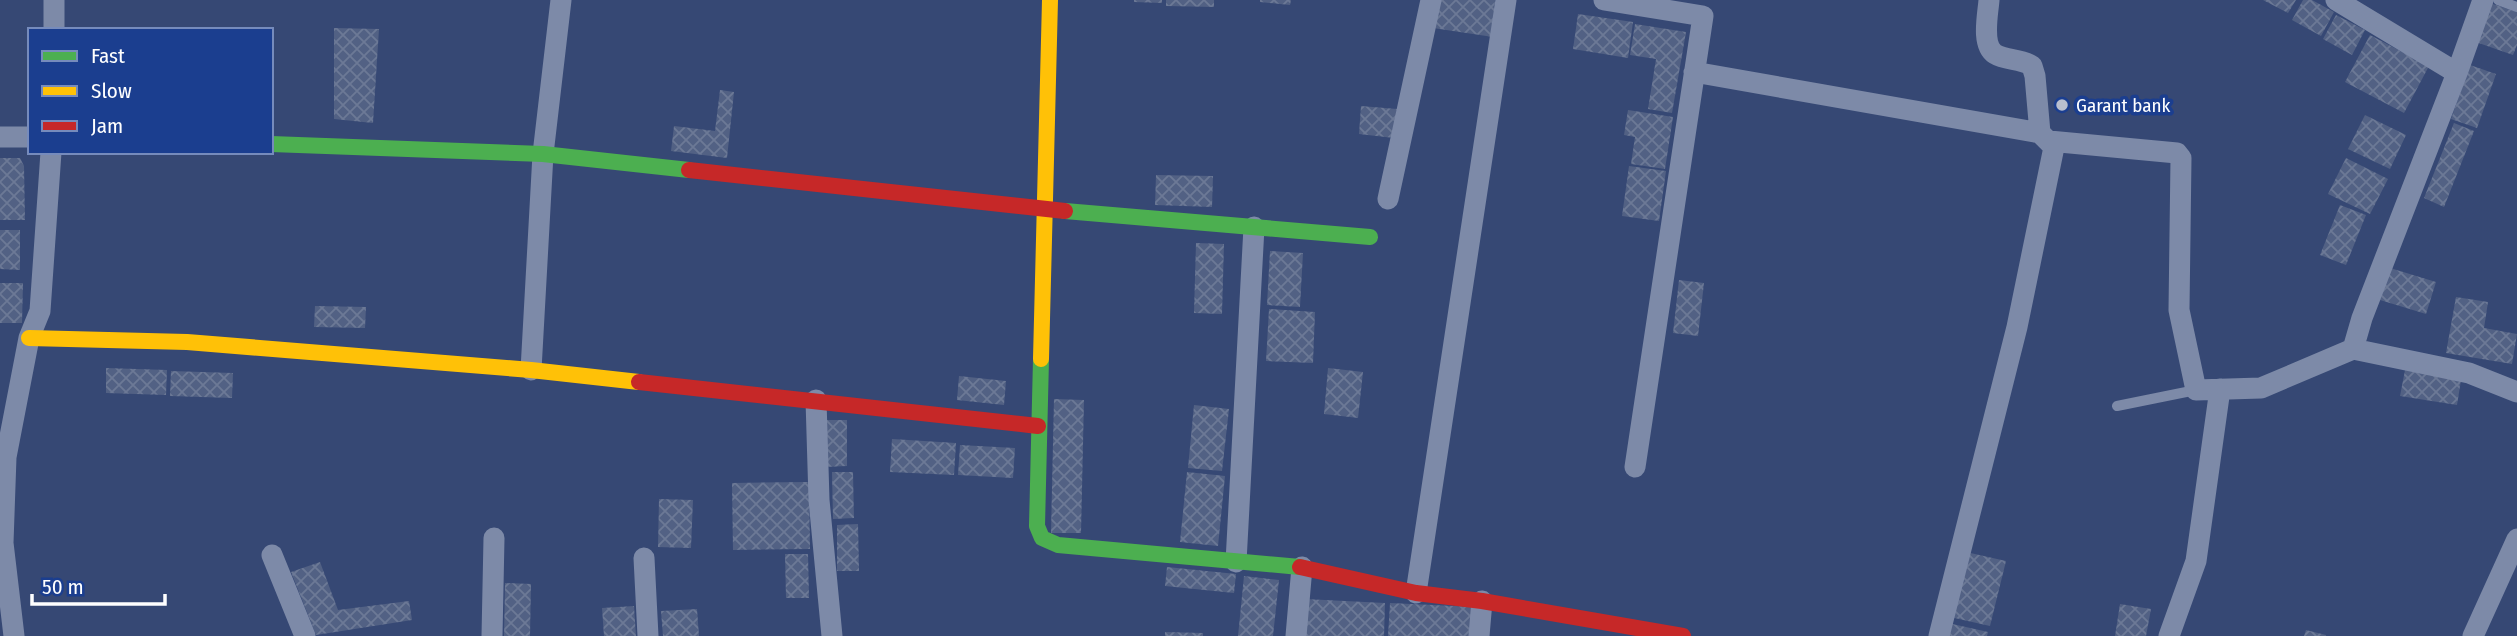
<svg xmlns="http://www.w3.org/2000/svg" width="2517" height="636" font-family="'Fira Sans Condensed',sans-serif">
  <defs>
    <pattern id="building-cross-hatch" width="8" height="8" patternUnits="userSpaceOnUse" patternTransform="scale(1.75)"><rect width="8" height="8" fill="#526184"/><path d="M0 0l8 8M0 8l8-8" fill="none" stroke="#6c7996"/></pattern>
  </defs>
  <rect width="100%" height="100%" fill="#364874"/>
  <path fill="url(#building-cross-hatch)" d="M1134,0H1162V3L1134,2Z
    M1166,0H1214V7L1166,6Z
    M1260,0H1291L1290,5L1260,2Z
    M1437,0H1495L1493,37L1433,28Z
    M2263,0H2296L2288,13Z
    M2303,0H2312L2334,12L2321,36L2292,20Z
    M2487,2L2517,12V45L2513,55L2473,41Z
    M1578,14L1633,22L1628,58L1573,49Z
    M2336,15L2365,30L2352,55L2323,39Z
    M1635,24L1686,32L1672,113L1648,109L1656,59L1630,55Z
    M334,28L379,29L373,123L334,119Z
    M2370,35L2429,66L2404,113L2345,82Z
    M2470,65L2496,74L2477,128L2451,119Z
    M720,90L734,92L727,158L671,151L674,126L715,131Z
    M1361,106L1397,109L1394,138L1359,134Z
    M1628,110L1673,117L1665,169L1631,164L1635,137L1624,135Z
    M2365,115L2406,135L2390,169L2348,149Z
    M2454,123L2474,131L2444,207L2424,198Z
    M0,158H20L24,166L25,220H0Z
    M2346,158L2388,179L2370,214L2328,194Z
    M1629,166L1666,171L1659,221L1622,216Z
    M1156,175L1213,176L1212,207L1155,205Z
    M2340,205L2366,215L2346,265L2320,255Z
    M0,230H20V270L0,269Z
    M1196,243L1224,244L1222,314L1194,313Z
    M1270,251L1303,253L1300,307L1267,305Z
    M2390,268L2436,282L2426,314L2380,300Z
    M1679,280L1704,283L1698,336L1673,333Z
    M0,283H23L22,323H0Z
    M2456,297L2488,302L2484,328L2517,334L2512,364L2446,353Z
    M315,306L366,307L365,328L314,327Z
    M1269,309L1315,312L1313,363L1266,361Z
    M2406,365L2462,374L2457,405L2400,396Z
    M106,368L167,370L166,395L106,393Z
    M1328,368L1363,372L1358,418L1324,414Z
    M171,371L233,373L232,398L170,396Z
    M959,376L1006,381L1004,405L957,400Z
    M1054,399L1084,400L1081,533H1051Z
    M1194,405L1229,409L1222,471L1188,468Z
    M825,420H847V466L826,467Z
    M892,439L956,443L954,475L890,472Z
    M960,445L1015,448L1013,478L958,475Z
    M832,472H853L854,518L833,519Z
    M1187,472L1225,476L1218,546L1180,542Z
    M809,482L810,549L733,550L732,483Z
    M659,499L693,500L691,548L658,547Z
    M858,524L859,571H837V525Z
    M1966,552L2006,561L1990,626L1950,617Z
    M785,554H808L809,598H786Z
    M320,562L338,610L409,601L412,620L316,635L291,572Z
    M1167,567L1236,574L1234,593L1165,586Z
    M1244,576L1279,580L1273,636H1238Z
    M505,583L531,584L530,636H504Z
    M1305,599L1385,603L1384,636H1304Z
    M1390,603L1476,607L1475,636H1388Z
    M2120,604L2151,609L2146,636H2115Z
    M634,606L636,636H604L602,608Z
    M697,609L699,636H663L661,611Z
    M1948,623L1988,632L1987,636H1945Z
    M2306,630L2326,635V636H2304Z
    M1165,632L1203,633V636H1165Z"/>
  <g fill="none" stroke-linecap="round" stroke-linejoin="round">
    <path stroke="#7d8aa8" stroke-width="10" d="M2498,0L2517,7
      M2117,406L2196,390"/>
    <path stroke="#7d8aa8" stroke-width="21" d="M1604,0L1703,16L1635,467
      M2336,0L2457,73L2483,0
      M54,30V0
      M1694,72L2040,133
      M0,137H30
      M2049,141L2177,153L2181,158L2179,310L2196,390L2261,388L2353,349L2469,373L2517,392
      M1388,199L1431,0
      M2353,349L2362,318L2457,73
      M531,370L543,154L561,0
      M816,400L819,500L832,636
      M272,555L305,636
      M644,558L648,636
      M1236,562L1254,227
      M1416,593L1506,0
      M14,636L3,543L6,457L29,338L40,311L51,152
      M492,636L494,538
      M1296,636L1302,567
      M1479,636L1482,601
      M1939,636L2017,327L2054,147L2040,133L2035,76L2032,66C2021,58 2006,61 1995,54C1981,45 1988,14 1989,0
      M2169,636L2196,561L2220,389
      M2473,636L2517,539"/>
    <path stroke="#4caf50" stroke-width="16" d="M271,144L543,154L689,170
      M1065,211L1370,237
      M1041,359L1037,526L1042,538L1058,545L1300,567"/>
    <path stroke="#ffc107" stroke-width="16" d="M29,338L187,342L531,370L639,382
      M1041,359L1050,0"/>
    <path stroke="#c62828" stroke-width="16" d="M689,170L1065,211
      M639,382L1038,426
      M1300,567L1416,593L1482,601L1683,636"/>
  </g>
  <circle fill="#b9bfce" stroke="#1b3e8f" stroke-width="2.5" cx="2062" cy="105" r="7"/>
  <g text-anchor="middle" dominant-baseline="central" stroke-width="7" stroke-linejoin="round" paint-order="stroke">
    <g font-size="19" fill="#fff" stroke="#1b3e8f" text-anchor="start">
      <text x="2076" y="105">Garant bank</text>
    </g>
  </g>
  <rect x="28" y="28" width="245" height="126" fill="#1b3e8f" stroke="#768bbc" stroke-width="2"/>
  <rect x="42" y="51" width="35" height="10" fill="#4caf50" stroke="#768bbc" stroke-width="2"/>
  <text x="91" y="63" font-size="21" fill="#ffffff">Fast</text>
  <rect x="42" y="86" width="35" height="10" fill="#ffc107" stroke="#768bbc" stroke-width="2"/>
  <text x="91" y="98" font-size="21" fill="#ffffff">Slow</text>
  <rect x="42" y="121" width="35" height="10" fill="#c62828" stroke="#768bbc" stroke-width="2"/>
  <text x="91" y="133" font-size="21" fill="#ffffff">Jam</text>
  <path d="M32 594v10h133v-10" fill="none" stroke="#ffffff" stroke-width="3.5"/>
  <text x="42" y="594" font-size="21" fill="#ffffff" stroke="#1b3e8f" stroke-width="5" paint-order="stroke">50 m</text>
</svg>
